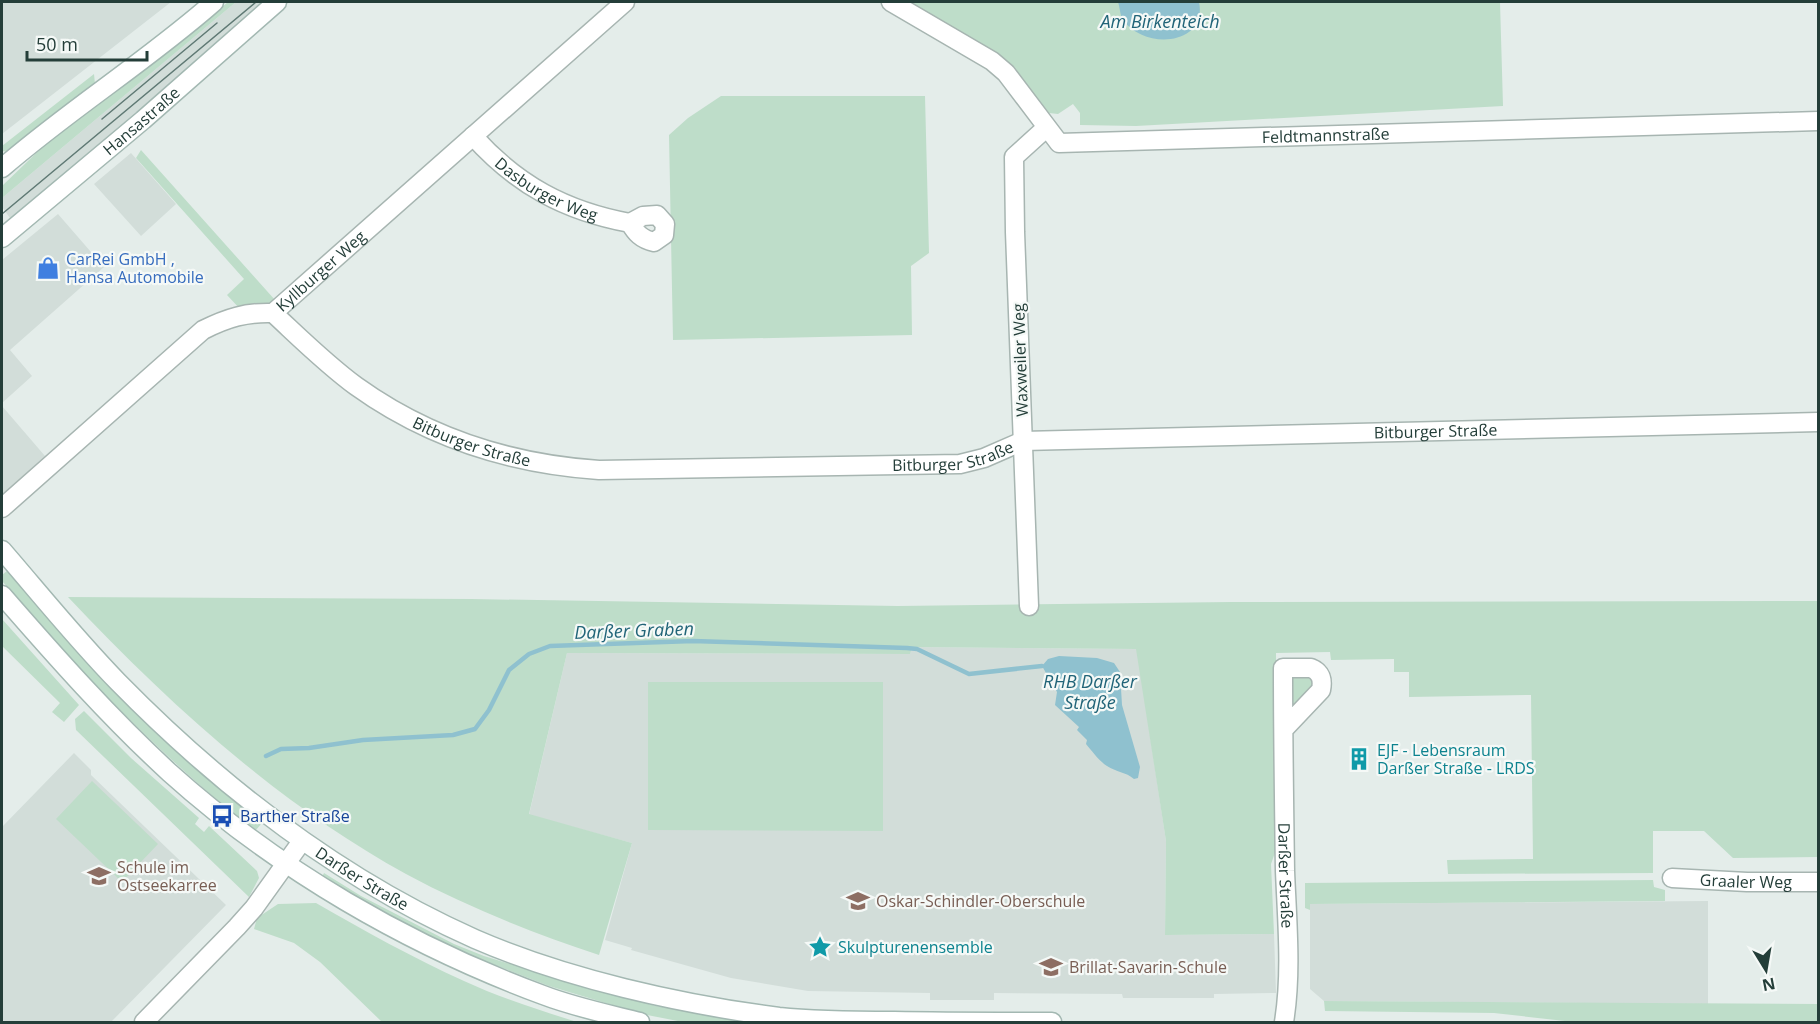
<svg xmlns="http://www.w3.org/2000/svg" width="1820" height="1024" font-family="'Open Sans',sans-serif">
  <rect width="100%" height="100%" fill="#e4edea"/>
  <path fill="#d2ddd9" d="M2,2H171L2,134Z
    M236,2H264L136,115L10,218L2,207V198Z
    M131,153L176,204L141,236L94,184Z
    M58,214L104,267L10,350L32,376L2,403V260Z
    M2,406L45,456L4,493H2Z
    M911,647L1137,649L1166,841L1165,935L1274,934L1276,993L1214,994V998H1123L1122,994L994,993V1000H930V993L808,991L731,978L631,950L632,948L605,940L632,843L529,815L567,653L910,654Z
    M74,753L91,770V775L226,905L111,1022H2V827Z
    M1708,901V1004L1324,1001L1310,989V904Z"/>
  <path fill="#beddc9" d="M228,2H236L2,198V186L55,135L183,39Z
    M904,2H1500L1503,106L1136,126L1080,125V113L1073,104L1058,114L1049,113L1010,67Z
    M94,74L95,84L8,152L2,151V146Z
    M721,96H925L929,253L911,266L912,335L673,340L669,135L688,118Z
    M141,150L275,300L269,305L241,310L227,295L244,279L136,158Z
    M7,571L66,637L263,822L255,831C161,757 80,672 2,581V575Z
    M68,597L471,599L898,606L1231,602L1818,601V857L1733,858L1704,831H1653V873L1448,874L1447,860L1533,859L1531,695L1409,697V672H1394V659L1331,660L1330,652L1276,653L1277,847L1271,864L1274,934L1165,935L1166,841L1136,649L912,647L910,654L567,653L529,814L632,843L599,955C533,933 467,907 406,874C277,803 168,703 68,597Z
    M2,619L79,705L64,722L52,712L60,703L2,646Z
    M1308,674L1314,681V689L1288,711L1291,679L1294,675Z
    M648,682H883V831L648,830Z
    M84,711L131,758L199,818L195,824L204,832L209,826L257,871L259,878L249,897L76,730L75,719Z
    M92,781L158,844L122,882L56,819Z
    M324,873L361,896L454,944L484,956L602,992L656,1006L758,1022H683L642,1014L549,986L454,949L399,922L322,877Z
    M1653,880L1654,887L1665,890V901L1310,904V910L1305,908V883Z
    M316,903C365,931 413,958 464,981C501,998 539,1010 577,1022H382L320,962L294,943L254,929L257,918L278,904Z
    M1324,1001L1818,1004V1022H1574L1494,1013L1325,1011Z"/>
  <path fill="#8fc1cf" d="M1118,2H1199C1208,45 1145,51 1123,20C1120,15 1120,8 1118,2Z
    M1059,656L1097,658L1114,663L1120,672L1122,705L1140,767L1138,778L1134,779C1126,772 1116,772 1107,766C1099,761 1092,751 1086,744L1087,740L1077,730L1079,727L1055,705L1057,692L1042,666L1048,659Z"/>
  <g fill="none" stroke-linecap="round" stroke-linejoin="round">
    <path stroke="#8fc1cf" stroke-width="4.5" d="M266,756L281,749L309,748L363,740L453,735L475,729L489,710L509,670L529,654L550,646L693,641L907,648L917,649L969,674L1042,666"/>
    <g stroke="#a7b5b1" stroke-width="21">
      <g id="minor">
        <path id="s1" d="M891,2L992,61L1006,73L1059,143L1818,121"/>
        <path id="s2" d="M473,136C517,185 565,211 630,223C636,233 641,239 654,242L664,235L665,224L657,215L643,216L630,223"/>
        <path id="s3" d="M273,313C300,338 326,364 356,386C427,437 511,464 599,470L960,464L984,458L1023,441L1818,422"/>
        <path id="s4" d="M2,508L203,330C227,318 246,312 273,313L625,2"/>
        <path d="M1029,606L1015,232L1014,157L1046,128"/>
        <path id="s5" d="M1284,729L1321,690C1323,680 1321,672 1311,668H1283C1283,736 1284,803 1285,871C1287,921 1292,973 1284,1022"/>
        <path id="s6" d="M1672,878L1747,882H1818"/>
        <path d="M144,1022L237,927L254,908L302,841"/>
      </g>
    </g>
    <g stroke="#a3b8b2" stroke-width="21">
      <g id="secondary">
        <path d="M2,168C70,109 147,61 214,2"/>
        <path id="s7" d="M2,238L143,120L277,2"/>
        <path id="s8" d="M2,550C40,594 77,640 118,682C221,787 340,879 475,939C567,979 680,1004 779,1017C818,1021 856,1021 894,1021C947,1022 1000,1022 1052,1022"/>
        <path d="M2,595C55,656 110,718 170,773C278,870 408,945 543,995C574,1007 608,1014 640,1022"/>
      </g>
    </g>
    <use href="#minor" stroke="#fff" stroke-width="18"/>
    <use href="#secondary" stroke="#fff" stroke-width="18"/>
    <path stroke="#5f7974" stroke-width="1.5" d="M102,119L217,23
      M2,214L256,2"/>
  </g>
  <defs>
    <g id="shop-bare" transform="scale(1.8)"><path d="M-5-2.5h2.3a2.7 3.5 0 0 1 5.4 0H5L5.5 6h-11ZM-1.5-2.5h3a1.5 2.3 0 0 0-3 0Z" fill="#3f7fe0" stroke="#f5f9f7" stroke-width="2.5" paint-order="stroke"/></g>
    <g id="building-bare" transform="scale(1.8)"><path d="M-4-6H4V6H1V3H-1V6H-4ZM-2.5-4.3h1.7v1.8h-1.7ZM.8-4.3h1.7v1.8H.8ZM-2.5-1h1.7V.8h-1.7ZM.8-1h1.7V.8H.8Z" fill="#0f9aa8" stroke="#f5f9f7" stroke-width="2.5" paint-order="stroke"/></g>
    <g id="bus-bare" transform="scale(1.8)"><path d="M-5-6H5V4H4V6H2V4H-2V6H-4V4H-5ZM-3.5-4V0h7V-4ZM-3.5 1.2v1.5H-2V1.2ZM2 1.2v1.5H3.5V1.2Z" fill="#1a4fb4" stroke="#f5f9f7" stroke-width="2.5" paint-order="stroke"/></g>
    <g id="school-bare" transform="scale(1.8)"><path d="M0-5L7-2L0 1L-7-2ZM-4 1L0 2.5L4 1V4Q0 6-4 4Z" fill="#8d6e63" stroke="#f5f9f7" stroke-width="2.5" paint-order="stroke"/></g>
    <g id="university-bare" transform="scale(1.8)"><path d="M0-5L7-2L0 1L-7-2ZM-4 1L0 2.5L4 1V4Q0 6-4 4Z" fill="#8d6e63" stroke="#f5f9f7" stroke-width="2.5" paint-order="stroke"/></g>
    <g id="sight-bare" transform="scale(1.8)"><path d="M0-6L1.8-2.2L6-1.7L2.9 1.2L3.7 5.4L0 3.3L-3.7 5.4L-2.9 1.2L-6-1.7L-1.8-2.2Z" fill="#0f9aa8" stroke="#f5f9f7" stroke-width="2.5" paint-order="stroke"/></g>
  </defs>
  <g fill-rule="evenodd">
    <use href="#shop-bare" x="48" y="268"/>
    <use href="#building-bare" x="1359" y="759"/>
    <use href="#bus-bare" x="222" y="816"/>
    <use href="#school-bare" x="99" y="876"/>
    <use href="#university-bare" x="858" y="901"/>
    <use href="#sight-bare" x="820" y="947"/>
    <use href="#university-bare" x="1051" y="967"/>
  </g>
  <g text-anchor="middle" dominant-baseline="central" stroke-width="4.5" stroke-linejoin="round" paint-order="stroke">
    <g font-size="16" fill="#243e39" stroke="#f5f9f7">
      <text stroke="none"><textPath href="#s7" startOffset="182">Hansastraße</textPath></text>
      <text stroke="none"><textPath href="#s1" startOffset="490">Feldtmannstraße</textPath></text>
      <text stroke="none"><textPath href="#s2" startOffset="92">Dasburger Weg</textPath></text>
      <text stroke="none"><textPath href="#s4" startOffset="405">Kyllburger Weg</textPath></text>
      <text transform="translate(1020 360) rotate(-92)">Waxweiler Weg</text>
      <text stroke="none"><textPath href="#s3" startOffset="1212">Bitburger Straße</textPath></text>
      <text stroke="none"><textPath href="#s3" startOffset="240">Bitburger Straße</textPath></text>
      <text stroke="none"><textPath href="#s3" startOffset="726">Bitburger Straße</textPath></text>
      <text stroke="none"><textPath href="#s5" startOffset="316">Darßer Straße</textPath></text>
      <text stroke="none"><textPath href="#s8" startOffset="490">Darßer Straße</textPath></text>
      <text stroke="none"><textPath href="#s6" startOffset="74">Graaler Weg</textPath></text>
    </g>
    <g font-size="16" fill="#366cbe" stroke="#f5f9f7" text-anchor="start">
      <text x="66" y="259">CarRei GmbH ,<tspan x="66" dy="18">Hansa Automobile</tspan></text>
    </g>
    <g font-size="16" fill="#0d838f" stroke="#f5f9f7" text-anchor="start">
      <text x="1377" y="750">EJF - Lebensraum<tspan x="1377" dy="18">Darßer Straße - LRDS</tspan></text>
      <text x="838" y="947">Skulpturenensemble</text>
    </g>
    <g font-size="16" fill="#164399" stroke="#f5f9f7" text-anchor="start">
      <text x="240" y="816">Barther Straße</text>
    </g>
    <g font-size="16" fill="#785e54" stroke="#f5f9f7" text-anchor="start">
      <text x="117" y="867">Schule im<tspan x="117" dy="18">Ostseekarree</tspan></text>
      <text x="876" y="901">Oskar-Schindler-Oberschule</text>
      <text x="1069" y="967">Brillat-Savarin-Schule</text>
    </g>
    <g font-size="18" font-style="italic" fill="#216478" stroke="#f5f9f7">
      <text x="1160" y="21">Am Birkenteich</text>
      <text transform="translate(634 630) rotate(-2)">Darßer Graben</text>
      <text x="1090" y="681">RHB Darßer<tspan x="1090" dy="21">Straße</tspan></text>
    </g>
  </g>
  <rect width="1820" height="1024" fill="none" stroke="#243e39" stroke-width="6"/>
  <g transform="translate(1766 970) rotate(169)" stroke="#f5f9f7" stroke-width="4.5" paint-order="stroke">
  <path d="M0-4.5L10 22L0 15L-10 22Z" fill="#243e39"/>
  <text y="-9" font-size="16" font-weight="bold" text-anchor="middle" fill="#243e39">N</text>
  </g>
  <path d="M27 51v9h120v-9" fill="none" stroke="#243e39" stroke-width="3"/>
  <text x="36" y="51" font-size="18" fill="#243e39" stroke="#f5f9f7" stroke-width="4.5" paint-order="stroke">50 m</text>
</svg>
